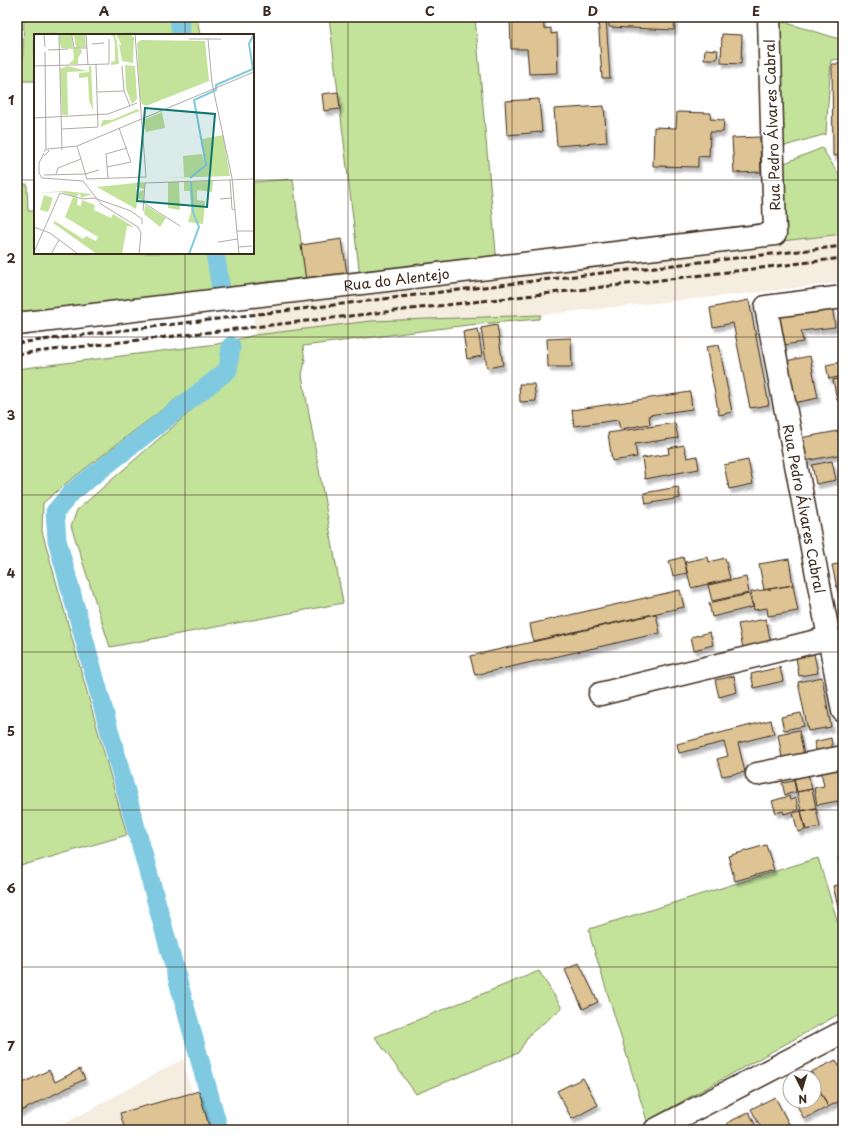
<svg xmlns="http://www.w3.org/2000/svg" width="860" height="1147" font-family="'Playpen Sans',sans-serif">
  <defs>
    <filter id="shadow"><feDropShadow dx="2.5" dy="4.5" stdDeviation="1" flood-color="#0004"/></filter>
  </defs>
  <rect width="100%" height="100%" fill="#fff"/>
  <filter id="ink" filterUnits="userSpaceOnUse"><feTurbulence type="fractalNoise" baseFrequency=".025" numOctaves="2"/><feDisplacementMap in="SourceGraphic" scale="8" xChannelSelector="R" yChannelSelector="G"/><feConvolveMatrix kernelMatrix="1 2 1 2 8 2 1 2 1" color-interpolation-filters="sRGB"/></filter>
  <g filter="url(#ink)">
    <path fill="#f5eddf" d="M843,234V282L762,292L529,316L371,321L255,335L252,305Z
      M183,1059L201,1130H53Z"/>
    <path fill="#c3e29a" stroke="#7f865c" d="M24,17H197L200,35H35V81H22Z
      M329,17H475L497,263L360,277Z
      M777,20L843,40V59L831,60L826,134L781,147Z
      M822,148L843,181V234L782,241V164Z
      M293,179L306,280L17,316V185L27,184L28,211H35V253H253V182Z
      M541,315L539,319L468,325L303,346L305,361L302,375L343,603L110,647L71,526L77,510L193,409L180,396L69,481L43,503L42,531L127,835L17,867V369L217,344L255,335L371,321Z
      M818,858L843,939V1012L647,1121L591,940L589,929Z
      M539,971L562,1008L530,1034L518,1053L416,1094L375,1037Z"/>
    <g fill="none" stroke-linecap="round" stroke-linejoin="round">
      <path stroke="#80cae1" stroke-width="19" d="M179,17L181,35
        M215,253L221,289
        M219,1130L57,540L55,512L72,492L228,370L231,346"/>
    </g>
    <path fill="#dec494" stroke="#3b2a1e" filter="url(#shadow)" d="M510,17H543L544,29L551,28V34L557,33L558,73L529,74L527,49H511Z
      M598,17H606L610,78H602Z
      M609,17H675L674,30L609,27Z
      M722,34L742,35L741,64L721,63Z
      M705,49L718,50L717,59H704Z
      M832,64H843V155L833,156Z
      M338,92L340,109L324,111L322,94Z
      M539,99L542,132L507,135L505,101Z
      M604,106L607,142L557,146L554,109Z
      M677,112L711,113L710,119L724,120L723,132H710L709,157L698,156V167L653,166L654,127L676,128Z
      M760,137L761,172L734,173L732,138Z
      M342,239L347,274L306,280L301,245Z
      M749,300L769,405L750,408L733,323L713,327L710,308Z
      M832,305L835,327L801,331L803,342L784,345L778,315Z
      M497,325L503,365L487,368L481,328Z
      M478,329L482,356L467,359L463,332Z
      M571,338L572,367H548L547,339Z
      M719,345L732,412L719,415L706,347Z
      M810,356L818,398L794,403L786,361Z
      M842,362L843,376L829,379L826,365Z
      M843,378V399L837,400L833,380Z
      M519,384H534L536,401L520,402Z
      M690,392L692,409L649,415L650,424L620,429L618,420L574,426L572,410Z
      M675,423L678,438L635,444L637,457L612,461L608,433Z
      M838,431L843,454L805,461L800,438Z
      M684,445L687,458L697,456L699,469L645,479L642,458L669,454L668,448Z
      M748,460L753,484L729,489L724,465Z
      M832,461L836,480L816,484L812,465Z
      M678,487L680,498L646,504L644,493Z
      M683,557L687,573L673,576L669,561Z
      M708,557L709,562L725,558L730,579L691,588L685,562Z
      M789,559L793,585L764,590L759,564Z
      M843,563V592L838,593L832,565Z
      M746,577L749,593L712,601L708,585Z
      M793,585L798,611L768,616L767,608L754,610L751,592Z
      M680,590L684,607L533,641L530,624Z
      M843,593V615H842L838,594Z
      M749,594L753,607L712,617L709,603Z
      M656,614L660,633L475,675L470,656Z
      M766,619L771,643L743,648L738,624Z
      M710,632L713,645L694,650L691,637Z
      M814,654L818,673L799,676L796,657Z
      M780,667L783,681L754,688L751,674Z
      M734,676L737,692L719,697L715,680Z
      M822,677L831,727L808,731L798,682Z
      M801,713L804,726L784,730L781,717Z
      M771,720L774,734L738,743L745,772L722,776L717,759L728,756L724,742L679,753L677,744Z
      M799,730L805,760L783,764L778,734Z
      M831,738L833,751L817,754L814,742Z
      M839,763L843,784V800L817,805L814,788L824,786L820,767Z
      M807,770L812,789L797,792L793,773Z
      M794,781L796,792L785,795L782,783Z
      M812,789L816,808L801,811L797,792Z
      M789,796L790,800L796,798L798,810L784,814L783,811L776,813L772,801Z
      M816,808L820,827L806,830L801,811Z
      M801,811L805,830L798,832L793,813Z
      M766,845L774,870L735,881L728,856Z
      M843,856V868H840L838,858Z
      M843,884V927L833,886Z
      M579,963L598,1002L583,1009L565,970Z
      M836,1060L843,1074V1099L828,1107L811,1072Z
      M80,1069L85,1079L17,1113V1086L49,1070L55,1082Z
      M811,1072L814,1077H801Z
      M583,1078L598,1105L572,1119L557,1091Z
      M814,1078L828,1107L804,1119L795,1101H814Z
      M790,1083V1091L786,1084Z
      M199,1091L210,1130H125L120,1113Z
      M775,1097L792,1130H762L751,1109Z
      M749,1112L758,1130H730L727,1123Z"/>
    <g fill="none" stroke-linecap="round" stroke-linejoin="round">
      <g stroke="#3b2a1e" stroke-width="25">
        <g id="minor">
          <path id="s1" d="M843,297L766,307L843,711"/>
          <path id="s2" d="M17,324L775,234L769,17"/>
          <path d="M600,694L829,638"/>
          <path d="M757,774L843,757"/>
          <path d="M655,1130L843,1032"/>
        </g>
      </g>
      <use href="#minor" stroke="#fff" stroke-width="22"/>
      <path stroke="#3b2a1e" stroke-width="3" stroke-dasharray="6 3" stroke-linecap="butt" d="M17,343L575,276L843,246
        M17,354L578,290L843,258"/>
    </g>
  </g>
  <path fill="none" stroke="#3b2a1e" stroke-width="1" stroke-opacity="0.55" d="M185,17V35M348,17V1130M512,17V1130M675,17V1130M17,180H35M253,180H843M185,253V1130M17,337H843M17,495H843M17,652H843M17,810H843M17,967H843"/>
  <g text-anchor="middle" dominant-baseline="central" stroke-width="3" stroke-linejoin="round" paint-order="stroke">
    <g font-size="14" fill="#3b2a1e" stroke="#fff">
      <text transform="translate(772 125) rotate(-92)">Rua Pedro Álvares Cabral</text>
      <text stroke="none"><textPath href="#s2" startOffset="382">Rua do Alentejo</textPath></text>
      <text stroke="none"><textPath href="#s1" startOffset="283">Rua Pedro Álvares Cabral</textPath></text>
    </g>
  </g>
  <g transform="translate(34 34)">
    <rect width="220" height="220" fill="#fff"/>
    <path d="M51,0L52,13L42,14L40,2H38L39,14L47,15L48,18L44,24V30H35L40,25L39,15L27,14L24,1ZM75,0L81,1L83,7L85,30L77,31V28L81,27V13L80,3ZM82,0H100L97,2L100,3L99,29L88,27L85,10L88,12ZM107,6L171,7L175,47L112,72L108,70L106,64L103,9ZM91,31L101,32L103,65L98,70L92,55ZM33,32L54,37L33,38L34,81H28L26,35ZM55,32H57L59,77L55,66L54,43L45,44V39L55,38ZM104,75L105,77L66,93L69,86H78ZM128,78L131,94L112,98L109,86ZM189,101L196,142L131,144L150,143L149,122L168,120L171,130L161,140L172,132L168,105ZM179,147L178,158L163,156V166L171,167L169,190L154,188L157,178L156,157H150V148ZM111,148L110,155L102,153L104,163L106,157L110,156L109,166L104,164L102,175L63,153ZM134,148H145L146,176L134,174ZM31,157L58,160L47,164L46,159L42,163L27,158L0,159ZM10,161L19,164L14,178L6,176ZM39,163L44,165L43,171L47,172L48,166L61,171L60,176L77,184L79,180L100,193L93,192L88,220H63L19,189L21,187L49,205L52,202L62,207L64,203L31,183ZM111,171L132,184L126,193L110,180Z" fill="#c3e29a"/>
    <path fill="none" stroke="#80cae1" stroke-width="2" d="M156,144L172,131L160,66L182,56V51L219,35L215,10L220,0M155,220L165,193L159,178L157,148"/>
    <path fill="none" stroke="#b1aaa5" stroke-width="1" d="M10,0L11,13M52,0L54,31M0,1L12,0M38,2L40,14H53M25,3L28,116M155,5H187M174,5L178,49L198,144L205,220M58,10L70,9M14,16L34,15M11,18L12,115M0,32L75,30V5M88,32L90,57L96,72M63,58L90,57M0,84L74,80L103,69M28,95L64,93L62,30M43,112L53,145L112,143L101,0M14,115L43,112L220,38M10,118L12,115L15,117L10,122M10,119L5,129V139L8,144L49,147L67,170L104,193L107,199L105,220M73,133L97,128L85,94M22,140L24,134L47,125M10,141L51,140L65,136M74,144L72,120L93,114M196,146L198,175L201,176M186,165L198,164M110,169L146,192M109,177L111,149L220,145M0,193L16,199L44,220M203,197H220M184,208L204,205M205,213L218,212M0,218L26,159L49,165L60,164L97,177L108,185V190M17,220L25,206"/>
    <path fill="#0f766e" fill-opacity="0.15" stroke="#0f766e" stroke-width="2" d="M111,74L181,80L173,173L103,167Z"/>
    <rect width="220" height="220" fill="none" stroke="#3b2a1e" stroke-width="2"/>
  </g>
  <rect width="860" height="1147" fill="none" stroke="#fff" stroke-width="44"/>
  <g transform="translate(802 1089) rotate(175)"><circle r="19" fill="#ffffff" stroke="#b1aaa5"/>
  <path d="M0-3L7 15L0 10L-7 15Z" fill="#3b2a1e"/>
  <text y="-6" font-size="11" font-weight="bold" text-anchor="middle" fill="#3b2a1e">N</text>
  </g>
  <rect x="22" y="22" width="816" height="1103" fill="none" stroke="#3b2a1e" stroke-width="1.5"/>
  <g font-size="13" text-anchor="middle" font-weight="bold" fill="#3b2a1e">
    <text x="104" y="16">A</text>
    <text x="267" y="16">B</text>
    <text x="430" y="16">C</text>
    <text x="593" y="16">D</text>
    <text x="756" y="16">E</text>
    <text x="11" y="105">1</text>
    <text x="11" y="263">2</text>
    <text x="11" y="420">3</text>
    <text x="11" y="578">4</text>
    <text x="11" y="736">5</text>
    <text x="11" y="893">6</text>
    <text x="11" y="1051">7</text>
  </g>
</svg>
